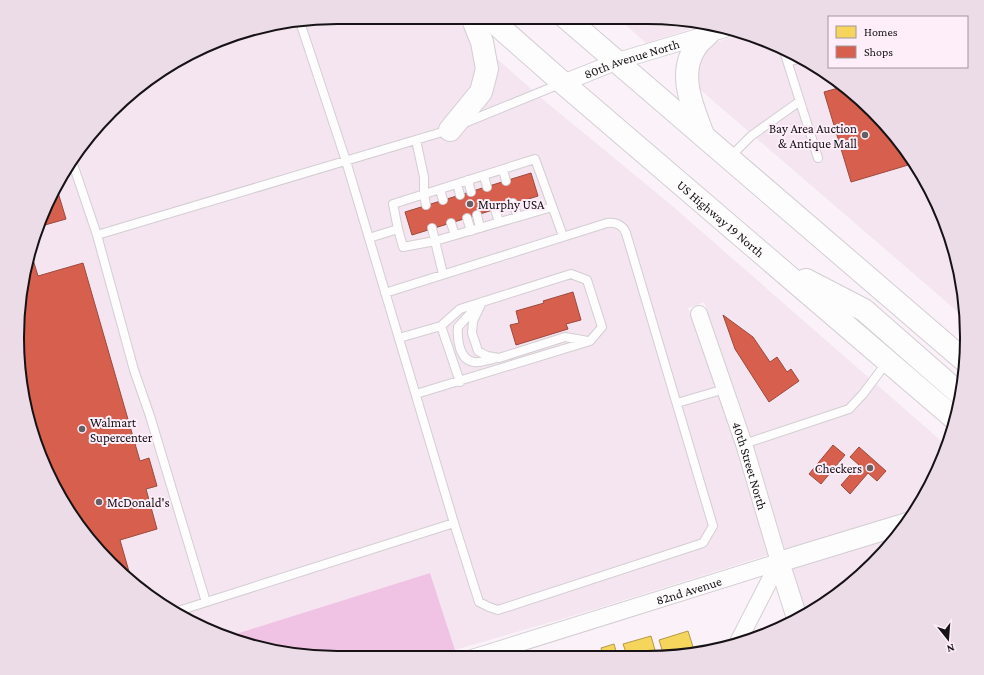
<svg xmlns="http://www.w3.org/2000/svg" width="984" height="675" font-family="'Crimson Pro',serif">
  <rect width="100%" height="100%" fill="#faf2f8"/>
  <path fill="#f4e5f0" d="M338,17H451L469,33L478,68L473,87L437,130L451,143L488,99L494,56L546,102L670,204L947,446L943,460L916,510L785,550L749,430L704,302L688,308L732,435L768,555L589,611L455,650L430,573L226,637L215,634L159,604L111,564L50,479L23,400L20,296L41,215L96,126L160,71L254,28Z
    M617,17H647L705,23L703,25L646,43Z
    M740,35L807,60L873,111L913,160L943,215L961,275L965,318L696,86L698,64L704,53L713,43Z
    M895,537L873,564L806,612L803,607L791,569Z"/>
  <path fill="#f0c3e4" d="M430,573L455,650L426,658H337L275,652L226,637Z"/>
  <path fill="#f6d55c" stroke="#b39a47" d="M688,631L695,653L664,656L659,640Z
    M651,636L657,657L628,658L623,644Z
    M614,644L618,658H604L601,648Z"/>
  <path fill="#d6604d" stroke="#9d493c" d="M842,87L873,111L915,163L851,182L824,92Z
    M531,173L538,196L412,235L405,212Z
    M57,189L66,219L38,227L41,215Z
    M31,253L38,276L83,263L140,461L149,458L157,486L146,489L157,529L120,540L132,582L111,564L50,479L23,400L20,296Z
    M573,292L581,320L566,324L568,329L516,345L510,325L519,323L516,311L544,303L543,301Z
    M723,315L753,337L770,362L777,357L787,372L791,369L799,381L769,402L735,349Z
    M833,445L845,455L821,484L809,474Z
    M859,447L886,471L877,481L868,473L850,494L841,485L859,465L850,457Z"/>
  <g fill="none" stroke-linecap="round" stroke-linejoin="round">
    <g stroke="#d3ced2" stroke-width="10">
      <path id="service" d="M300,22L346,161L454,523L479,602L489,607L498,610L703,543L713,526L626,233C623,225 615,222 607,223L385,293
        M784,51L818,158
        M788,62L801,58
        M462,124L560,84
        M416,140L424,177V195L426,205
        M729,158L751,136L800,101
        M73,164L97,235L134,370L150,416L206,602
        M503,170L506,181
        M484,176L487,187
        M468,180L471,192
        M457,184L460,195
        M440,190L443,200
        M513,203L518,217
        M495,209L499,222
        M477,215L480,228
        M467,218L471,231
        M451,223L455,235
        M398,229L393,204L535,159L563,236
        M97,235L449,130
        M369,238L398,229L403,247L435,241L432,228
        M443,274L435,241L552,207
        M482,302L473,321L472,333L478,351L487,356L499,358L565,337L588,341
        M478,305L458,327C457,339 459,360 474,362C480,363 487,360 493,359
        M441,326L460,382
        M399,338L441,326L460,309L571,274L587,280L602,327L590,341L416,394
        M677,403L725,389
        M744,444L849,409L863,394L887,362
        M175,612L454,523"/>
    </g>
    <g stroke="#d3ced2" stroke-width="18">
      <g id="minor">
        <path id="s1" d="M563,83L618,61L725,29"/>
        <path id="s2" d="M699,314L744,444L779,562"/>
        <path d="M738,642L779,562"/>
        <path id="s3" d="M472,658L779,562"/>
      </g>
    </g>
    <g stroke="#d3ced2" stroke-width="22">
      <path id="tertiary" d="M797,618L779,562L907,523"/>
    </g>
    <g stroke="#d3ced2" stroke-width="24">
      <g id="trunk">
        <path id="s4" d="M488,17L563,83L955,419"/>
        <path d="M565,17L965,361"/>
        <path d="M450,130L481,92L487,69L482,42L472,17"/>
        <path d="M703,135C693,107 676,73 697,45C700,41 704,38 708,34"/>
        <path d="M806,280L864,310L961,395"/>
      </g>
    </g>
    <use href="#service" stroke="#fefdfe" stroke-width="8"/>
    <use href="#minor" stroke="#fefdfe" stroke-width="16"/>
    <use href="#tertiary" stroke="#fefdfe" stroke-width="20"/>
    <use href="#trunk" stroke="#fefdfe" stroke-width="22"/>
  </g>
  <g fill="#666064" stroke="#fdeef9" stroke-width="1.5">
    <circle cx="865" cy="135" r="4"/>
    <circle cx="470" cy="204" r="4"/>
    <circle cx="82" cy="429" r="4"/>
    <circle cx="870" cy="468" r="4"/>
    <circle cx="99" cy="502" r="4"/>
  </g>
  <g text-anchor="middle" dominant-baseline="central" stroke-width="4" stroke-linejoin="round" paint-order="stroke">
    <g font-size="13" fill="#171215" stroke="#fdeef9">
      <text stroke="none"><textPath href="#s1" startOffset="73">80th Avenue North</textPath></text>
      <text stroke="none"><textPath href="#s4" startOffset="308">US Highway 19 North</textPath></text>
      <text stroke="none"><textPath href="#s2" startOffset="160">40th Street North</textPath></text>
      <text stroke="none"><textPath href="#s3" startOffset="227">82nd Avenue</textPath></text>
    </g>
    <g font-size="13" fill="#171215" stroke="#fdeef9" text-anchor="start">
      <text x="857" y="128" text-anchor="end">Bay Area Auction<tspan x="857" dy="15">&amp; Antique Mall</tspan></text>
      <text x="478" y="204">Murphy USA</text>
      <text x="90" y="422">Walmart<tspan x="90" dy="15">Supercenter</tspan></text>
      <text x="862" y="468" text-anchor="end">Checkers</text>
      <text x="107" y="502">McDonald's</text>
    </g>
  </g>
  <path d="M0 0H984V675H0ZM337 24H647A313 313 0 0 1 960 337V338A313 313 0 0 1 647 651H337A313 313 0 0 1 24 338V337A313 313 0 0 1 337 24Z" fill="#ebdce7" fill-rule="evenodd"/>
  <path fill="none" stroke="#171215" stroke-width="2" d="M337 24H647A313 313 0 0 1 960 337V338A313 313 0 0 1 647 651H337A313 313 0 0 1 24 338V337A313 313 0 0 1 337 24Z"/>
  <rect x="828" y="16" width="140" height="52" fill="#fdeef9" stroke="#a1969e"/>
  <rect x="836" y="26" width="20" height="12" fill="#f6d55c" stroke="#a1969e"/>
  <text x="864" y="36" font-size="12" fill="#171215">Homes</text>
  <rect x="836" y="46" width="20" height="12" fill="#d6604d" stroke="#a1969e"/>
  <text x="864" y="56" font-size="12" fill="#171215">Shops</text>
  <g transform="translate(948 639) rotate(163)" stroke="#fdeef9" stroke-width="3" paint-order="stroke">
  <path d="M0-3L7 15L0 10L-7 15Z" fill="#171215"/>
  <text y="-6" font-size="11" font-weight="bold" text-anchor="middle" fill="#171215">N</text>
  </g>
</svg>
